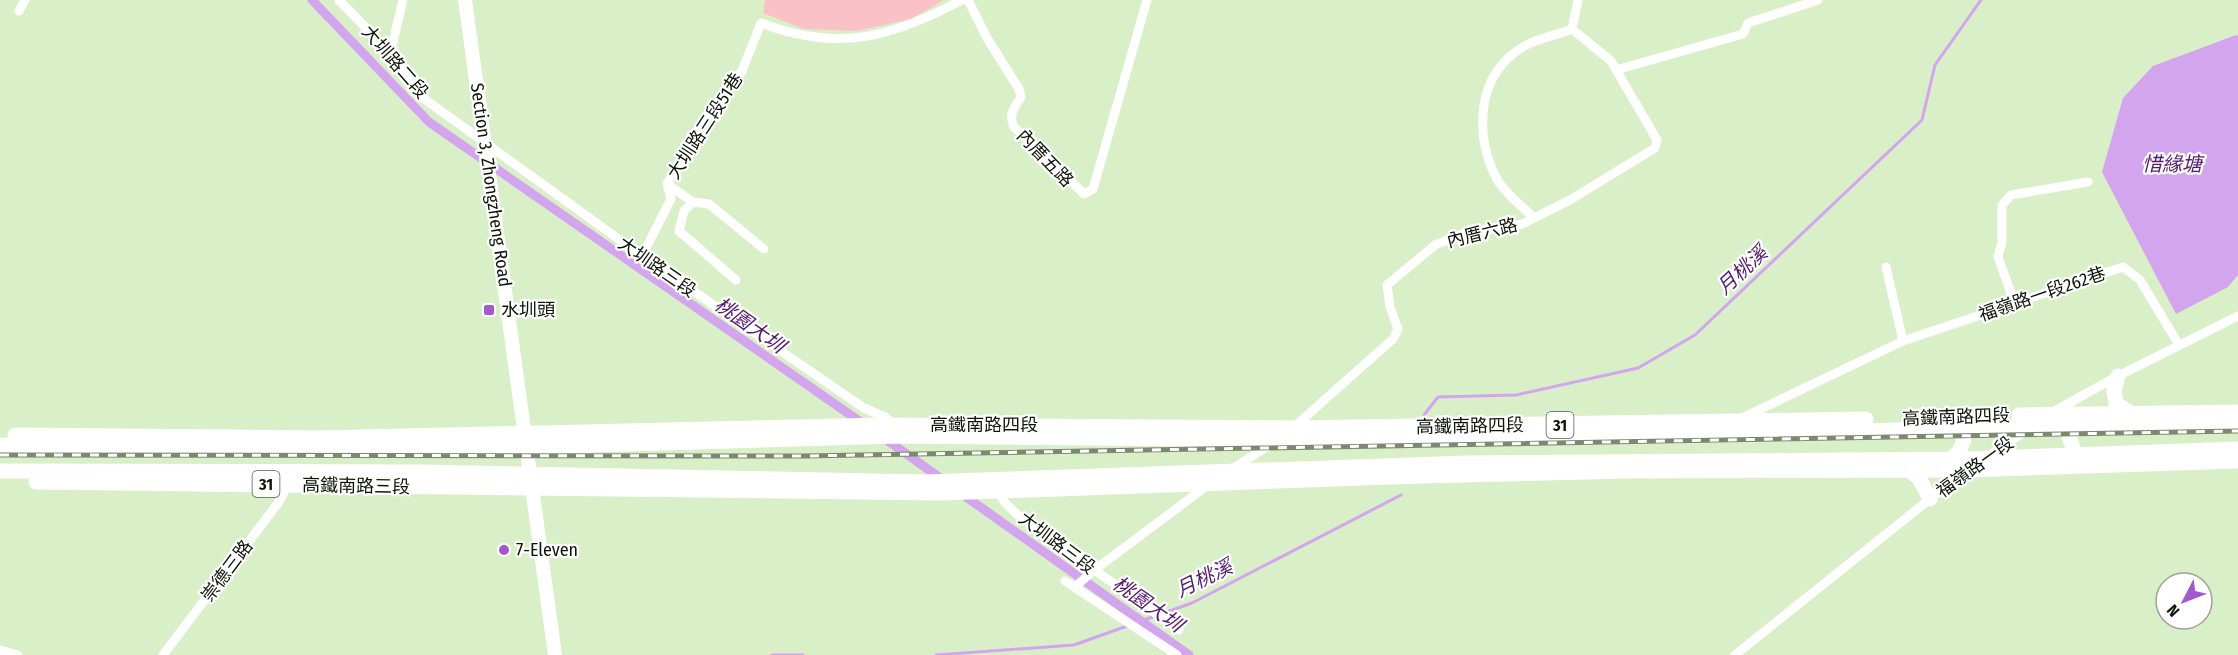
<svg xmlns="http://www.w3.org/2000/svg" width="2238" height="655" font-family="'Fira Sans Condensed','Noto Sans TC',sans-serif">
  <rect width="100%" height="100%" fill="#d9efc8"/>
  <path fill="#fac2c7" d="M765,0H944L911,19L857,31L804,29L763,13Z"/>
  <path fill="#d2a5ee" d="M2236,35L2238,36V275L2228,287L2176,314L2102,172L2123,98L2153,66Z"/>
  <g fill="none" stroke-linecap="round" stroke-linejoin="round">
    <path stroke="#d2a5ee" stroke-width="3" d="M1424,415L1438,397L1516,395L1638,368L1695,335L1922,120L1935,65L1981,0
      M1161,614L1192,603L1401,495
      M772,655H803
      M936,655L1074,645L1155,616"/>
    <path stroke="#d2a5ee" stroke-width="9" d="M312,0L429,122L865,425
      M884,438L943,480
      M962,494L1189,655"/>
    <path stroke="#fff" stroke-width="9" d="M339,0L368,30L423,98L642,256L864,408L885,417L894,425
      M968,0L987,38L1019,89L1021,97C1014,108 1008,115 1014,127L1084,194L1093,189L1147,0
      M19,11L25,0
      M389,59L403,0
      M1616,70L1743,34L1748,23L1818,0
      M667,184L693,202L709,204L764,249
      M693,202L684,211L679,231L736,280
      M1534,218C1522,206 1507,195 1498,181C1476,141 1475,84 1513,54C1530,39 1552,37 1572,29
      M642,256L671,199L667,184L700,127L742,71L761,23C839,53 891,37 962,0
      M2015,304L1998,257L2002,242V205L2011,195L2088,182
      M1903,341L2123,267L2140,280L2179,345
      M2051,413L2118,376L2238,316
      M1742,418L1903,341L1886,267
      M1294,427L1393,339L1398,329L1390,307L1387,285L1435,245L1465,233L1522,224L1570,200L1655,148L1657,140L1611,61L1572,29L1578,0
      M1987,457L2033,426
      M1232,469L1276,441
      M999,493L1005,503L1020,517L1179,630
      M1065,581L1177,655
      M1075,587L1093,571L1208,485
      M0,650L18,655
      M163,655L278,503L289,484
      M1735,655L1965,471"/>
    <path stroke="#fff" stroke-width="14" d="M465,0L555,655"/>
    <path stroke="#fff" stroke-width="15" d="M2118,376L2114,391L2116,404L2129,412
      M2019,415L2238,412
      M15,435L320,438L882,425L1293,428L1866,419
      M0,445L422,450L900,436L1351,441L1747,435L2035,425L2238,423
      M2075,454L2069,436L2079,424
      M1952,458L1959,452L1964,440L1958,426
      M1908,470L1919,478L1930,499
      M0,471L419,472L925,482L1466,463L1968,459L2238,449
      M36,482L943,493L1420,476L1627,471L1966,470L2238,461"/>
    <g stroke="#7b8a6f" stroke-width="5">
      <path id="rail" d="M0,455L804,456L2238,431"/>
    </g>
    <use href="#rail" stroke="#fff" stroke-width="3" stroke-dasharray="9" stroke-linecap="butt"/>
  </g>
  <g fill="#a359cc" stroke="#fff" stroke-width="2">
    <rect x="483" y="304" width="12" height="12" rx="3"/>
    <circle cx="504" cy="550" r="6"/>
  </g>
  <g text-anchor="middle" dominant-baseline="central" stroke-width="4.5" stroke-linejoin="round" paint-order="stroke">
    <g fill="#fff" stroke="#565b52" stroke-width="1.5">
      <rect x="1546.5" y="412" width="27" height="26" rx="4.5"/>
      <rect x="252.5" y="471" width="27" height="26" rx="4.5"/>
    </g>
    <g font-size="16" font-weight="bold" fill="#0e1508">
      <text x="1560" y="425">31</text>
      <text x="266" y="484">31</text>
    </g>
    <g font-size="18" fill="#0e1508" stroke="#fff">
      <text transform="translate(395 62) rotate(49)">大圳路二段</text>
      <text transform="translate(705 126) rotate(-57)">大圳路三段51巷</text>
      <text transform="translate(1045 158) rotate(46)">內厝五路</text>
      <text transform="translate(491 185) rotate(82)">Section 3, Zhongzheng Road</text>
      <text transform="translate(1482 233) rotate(-14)">內厝六路</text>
      <text transform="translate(657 267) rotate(35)">大圳路三段</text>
      <text transform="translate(2042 294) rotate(-19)">福嶺路一段262巷</text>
      <text transform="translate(1956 417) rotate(-2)">高鐵南路四段</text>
      <text x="984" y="425">高鐵南路四段</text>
      <text transform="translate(1470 426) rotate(-1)">高鐵南路四段</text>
      <text transform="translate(1975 467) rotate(-36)">福嶺路一段</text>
      <text transform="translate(356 486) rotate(1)">高鐵南路三段</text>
      <text transform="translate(1057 543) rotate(37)">大圳路三段</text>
      <text transform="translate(227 571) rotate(-53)">崇德三路</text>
    </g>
    <g font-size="18" fill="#0e1508" stroke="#fff" text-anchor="start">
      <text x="501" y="310">水圳頭</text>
      <text x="516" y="550">7-Eleven</text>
    </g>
    <g font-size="20" font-style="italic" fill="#541a70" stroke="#fff">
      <text x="2172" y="164">惜緣塘</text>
      <text transform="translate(1742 270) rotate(-43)">月桃溪</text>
      <text transform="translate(750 325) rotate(35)">桃園大圳</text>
      <text transform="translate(1204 578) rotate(-26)">月桃溪</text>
      <text transform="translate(1148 604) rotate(35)">桃園大圳</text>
    </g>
  </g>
  <g transform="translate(2184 601) rotate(228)"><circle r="28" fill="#ffffff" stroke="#9fa19c" stroke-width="1.5"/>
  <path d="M0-4.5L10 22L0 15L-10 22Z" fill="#a359cc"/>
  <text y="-9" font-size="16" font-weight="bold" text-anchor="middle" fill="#0e1508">N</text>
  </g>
</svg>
